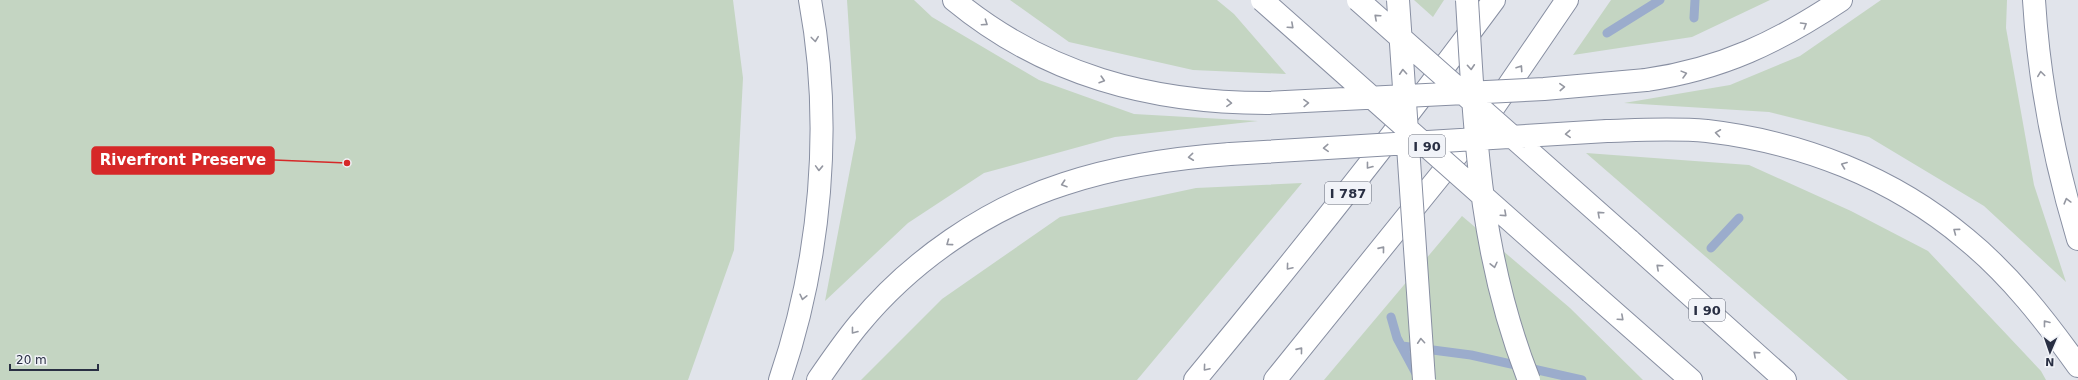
<svg xmlns="http://www.w3.org/2000/svg" width="2078" height="380" font-family="'DejaVu Sans',sans-serif">
  <rect width="100%" height="100%" fill="#e1e4eb"/>
  <path fill="#c4d5c2" d="M0,0H733L743,78L734,250L688,380H0Z
    M847,0H914L932,17L1039,80L1134,114L1258,121L1115,137L984,173L908,223L825,301L856,138Z
    M1010,0H1217L1234,14L1286,74L1193,70L1069,42Z
    M1414,0H1444L1433,17Z
    M1611,0H1770L1692,37L1573,55Z
    M1881,0H2007L2006,28L2034,185L2066,282L1984,206L1869,137L1769,112L1624,103L1730,85L1800,56Z
    M1586,153L1749,165L1851,211L1928,251L2041,371L2046,380H1848Z
    M1302,183L1137,380H861L942,299L1060,217L1196,188Z
    M1462,216L1570,308L1643,380H1324Z"/>
  <g fill="none" stroke-linecap="round" stroke-linejoin="round">
    <path stroke="#9baccc" stroke-width="9" d="M1694,18L1695,0
      M1607,33L1660,0
      M1711,248L1739,218
      M1391,317L1397,338L1418,377
      M1402,346L1471,355L1582,380"/>
    <g stroke="#888fa2" stroke-width="24">
      <path id="highway" d="M954,0C1045,75 1151,103 1267,103
        M2034,0C2039,83 2054,159 2078,239
        M1646,80C1722,69 1778,42 1841,0
        M1607,131C1640,130 1673,128 1707,131C1801,142 1893,177 1966,239C2010,275 2045,320 2078,366
        M1629,240L1785,380
        M1591,292L1691,380
        M780,380C821,260 833,124 810,0
        M818,380C831,361 844,342 859,324C911,261 986,209 1064,184C1118,166 1174,158 1230,154
        M1195,380C1298,256 1398,130 1494,0
        M1275,380L1485,120L1567,0"/>
    </g>
    <use href="#highway" stroke="#fff" stroke-width="22"/>
    <g stroke="#888fa2" stroke-width="24" stroke-linecap="butt">
      <path id="highway-bridge" d="M1262,0L1591,292
        M1358,0L1629,240
        M1398,0L1424,380
        M1467,0C1475,133 1479,254 1529,380
        M1267,103L1544,89L1646,80
        M1230,154L1607,131"/>
    </g>
    <use href="#highway-bridge" stroke="#fff" stroke-width="22"/>
  </g>
  <defs><path id="oneway-chevron" d="M-2-3.5L2.5 0L-2 3.5" fill="none" stroke-width="1.6" stroke-linecap="round" stroke-linejoin="round"/></defs>
  <g stroke="#9497a1">
    <use href="#oneway-chevron" transform="translate(1377 17) rotate(-138)"/>
    <use href="#oneway-chevron" transform="translate(985 23) rotate(34)"/>
    <use href="#oneway-chevron" transform="translate(1804 25) rotate(-31)"/>
    <use href="#oneway-chevron" transform="translate(1291 26) rotate(42)"/>
    <use href="#oneway-chevron" transform="translate(815 39) rotate(83)"/>
    <use href="#oneway-chevron" transform="translate(1471 67) rotate(86)"/>
    <use href="#oneway-chevron" transform="translate(1520 68) rotate(-56)"/>
    <use href="#oneway-chevron" transform="translate(1403 72) rotate(-94)"/>
    <use href="#oneway-chevron" transform="translate(1684 74) rotate(-15)"/>
    <use href="#oneway-chevron" transform="translate(2041 74) rotate(-98)"/>
    <use href="#oneway-chevron" transform="translate(1102 80) rotate(17)"/>
    <use href="#oneway-chevron" transform="translate(1562 87) rotate(-3)"/>
    <use href="#oneway-chevron" transform="translate(1229 103) rotate(3)"/>
    <use href="#oneway-chevron" transform="translate(1306 103) rotate(-2)"/>
    <use href="#oneway-chevron" transform="translate(1718 133) rotate(-172)"/>
    <use href="#oneway-chevron" transform="translate(1568 134) rotate(177)"/>
    <use href="#oneway-chevron" transform="translate(1326 148) rotate(177)"/>
    <use href="#oneway-chevron" transform="translate(1191 157) rotate(174)"/>
    <use href="#oneway-chevron" transform="translate(1844 165) rotate(-159)"/>
    <use href="#oneway-chevron" transform="translate(1369 166) rotate(128)"/>
    <use href="#oneway-chevron" transform="translate(819 168) rotate(92)"/>
    <use href="#oneway-chevron" transform="translate(1064 184) rotate(162)"/>
    <use href="#oneway-chevron" transform="translate(2067 201) rotate(-105)"/>
    <use href="#oneway-chevron" transform="translate(1504 214) rotate(42)"/>
    <use href="#oneway-chevron" transform="translate(1600 214) rotate(-138)"/>
    <use href="#oneway-chevron" transform="translate(1956 231) rotate(-143)"/>
    <use href="#oneway-chevron" transform="translate(949 243) rotate(144)"/>
    <use href="#oneway-chevron" transform="translate(1382 249) rotate(-51)"/>
    <use href="#oneway-chevron" transform="translate(1494 265) rotate(77)"/>
    <use href="#oneway-chevron" transform="translate(1289 267) rotate(130)"/>
    <use href="#oneway-chevron" transform="translate(1659 267) rotate(-138)"/>
    <use href="#oneway-chevron" transform="translate(803 297) rotate(103)"/>
    <use href="#oneway-chevron" transform="translate(1621 318) rotate(42)"/>
    <use href="#oneway-chevron" transform="translate(2046 323) rotate(-128)"/>
    <use href="#oneway-chevron" transform="translate(854 331) rotate(128)"/>
    <use href="#oneway-chevron" transform="translate(1421 341) rotate(-94)"/>
    <use href="#oneway-chevron" transform="translate(1300 350) rotate(-51)"/>
    <use href="#oneway-chevron" transform="translate(1756 354) rotate(-138)"/>
    <use href="#oneway-chevron" transform="translate(1206 368) rotate(130)"/>
  </g>
  <g text-anchor="middle" dominant-baseline="central" stroke-width="3" stroke-linejoin="round" paint-order="stroke">
    <g fill="#f1f3f8" stroke="#656a79" stroke-width="1">
      <rect x="1409" y="135" width="36" height="22" rx="3"/>
      <rect x="1325" y="182" width="46" height="22" rx="3"/>
      <rect x="1689" y="299" width="36" height="22" rx="3"/>
    </g>
    <g font-size="13" font-weight="bold" fill="#292f43">
      <text x="1427" y="146">I 90</text>
      <text x="1348" y="193">I 787</text>
      <text x="1707" y="310">I 90</text>
    </g>
  </g>
  <path fill="none" stroke="#d62828" stroke-width="1.5" d="M347 163L274 160"/>
  <circle fill="#d62828" stroke="#f1f3f8" stroke-width="1.5" cx="347" cy="163" r="4"/>
  <rect fill="#d62828" stroke="#d62828" stroke-width="1.5" x="92" y="147" width="182" height="27" rx="4"/>
  <g font-size="15" text-anchor="middle" font-weight="bold" fill="#fff">
    <text x="183" y="165">Riverfront Preserve</text>
  </g>
  <g transform="translate(2050 352) rotate(182)" stroke="#f1f3f8" stroke-width="3" paint-order="stroke">
  <path d="M0-3L7 15L0 10L-7 15Z" fill="#292f43"/>
  <text y="-6" font-size="11" font-weight="bold" text-anchor="middle" fill="#292f43">N</text>
  </g>
  <path d="M10 364v6h88v-6" fill="none" stroke="#292f43" stroke-width="2"/>
  <text x="16" y="364" font-size="12" fill="#292f43" stroke="#f1f3f8" stroke-width="3" paint-order="stroke">20 m</text>
</svg>
